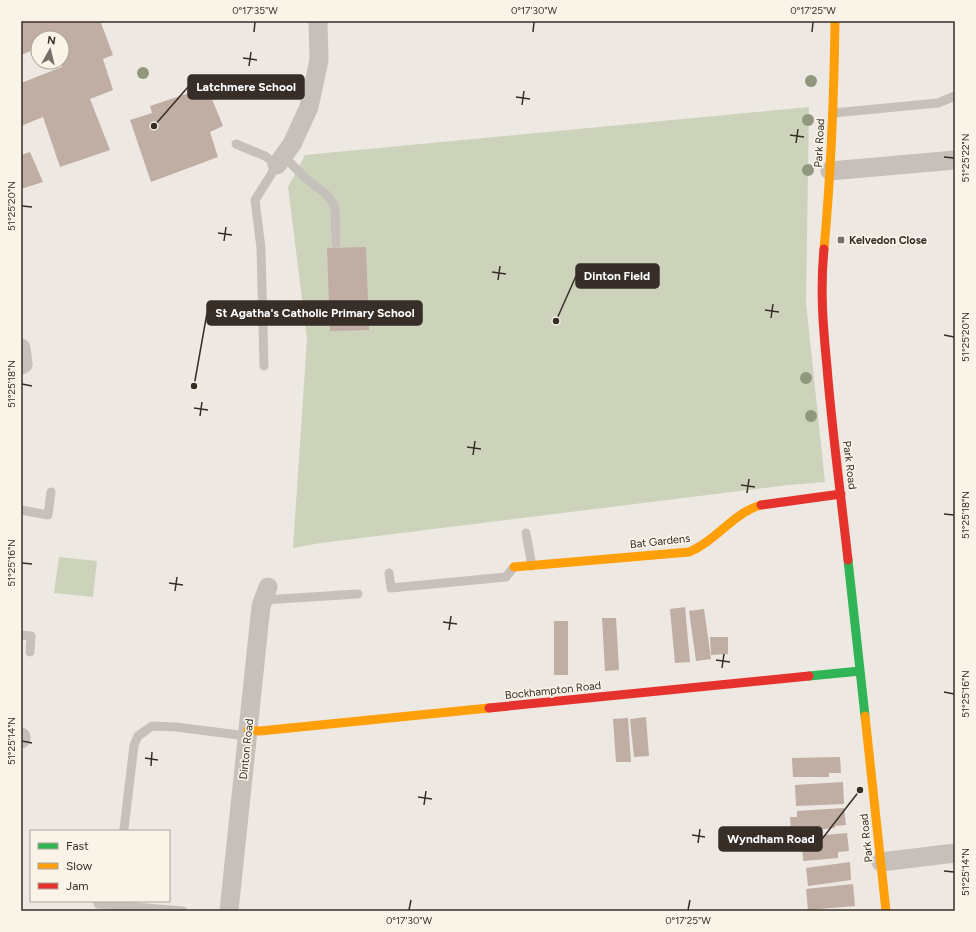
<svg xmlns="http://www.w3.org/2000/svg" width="976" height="932" font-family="Figtree,sans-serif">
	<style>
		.green { fill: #cdd3bb }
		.building { fill: #c0ada3 }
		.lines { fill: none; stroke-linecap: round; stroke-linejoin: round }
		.lane { stroke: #c6c0ba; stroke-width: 9 }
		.street { stroke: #c6c0ba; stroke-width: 19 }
		.fast { stroke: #30b455; stroke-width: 9 }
		.slow { stroke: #ff9f0a; stroke-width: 9 }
		.jam { stroke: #e5322d; stroke-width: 9 }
		.tree { fill: #90977d }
		.ticks { fill: none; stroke: #372e28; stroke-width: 1.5 }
		.poi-dot { fill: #776f69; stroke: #f9f3e8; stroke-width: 1.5 }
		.labels { text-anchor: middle; stroke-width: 3.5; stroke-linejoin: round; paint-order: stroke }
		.street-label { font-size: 11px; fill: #372e28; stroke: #f9f3e8 }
		.poi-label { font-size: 11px; font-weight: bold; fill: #372e28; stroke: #f9f3e8; text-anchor: start }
		.leader { fill: none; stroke: #372e28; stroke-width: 1.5 }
		.callout-dot { fill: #372e28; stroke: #f9f3e8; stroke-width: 1.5 }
		.callout { fill: #372e28; stroke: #372e28; stroke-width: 1.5 }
		.callout-label { font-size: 12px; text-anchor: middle; font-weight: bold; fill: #fff }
		.neatline { fill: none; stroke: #372e28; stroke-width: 1.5 }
		.ticks-label { font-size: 10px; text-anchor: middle; fill: #372e28 }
	</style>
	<rect width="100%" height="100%" fill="#ede8e1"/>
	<!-- green -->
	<path class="green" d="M809 107 806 303 825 482 788 485 321 543 293 548 307 339 288 187 305 155Z
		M59 557 97 561 93 597 54 593Z"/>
	<!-- building -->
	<path class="building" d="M21 21H107L101 23 113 55 103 59 113 90 90 99 110 150 60 167 43 117 21 126V83L62 67 61 62H62V38H38V48L21 55Z
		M207 87 223 126 210 132 218 157 151 182 130 120 152 113 150 106Z
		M30 152 43 182 21 189V155Z
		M366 247 369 330 330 331 327 248Z
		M685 607 690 662 675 663 670 609Z
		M704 609 711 659 696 661 689 611Z
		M602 618H616L619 670 605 671Z
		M554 621H568V675H554Z
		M710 637H728V654L711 655Z
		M646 717 649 756 634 757 630 719Z
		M628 718 631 762H616L613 719Z
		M840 757 841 773H829V777H793L792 758Z
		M843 782 844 804 796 806 795 785Z
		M844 808 846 825 835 826V828L791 832 790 817H797V811Z
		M847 833 849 851 838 852V858L803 861 802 837Z
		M850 862 851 880 808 886 806 868Z
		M853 884 855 906 808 910 806 889Z"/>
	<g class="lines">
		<!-- lane -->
		<path class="lane" d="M833 113 938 103 955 96
			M236 144 265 156 277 165 255 200 261 248 264 366
			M284 156C292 165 300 173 309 181 319 189 331 195 335 208L336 244
			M21 510 48 515 51 492
			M526 533 532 566
			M389 573 391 588 506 577 514 567
			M263 600 358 594
			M21 635 31 636 30 652
			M124 829 134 745 138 736 152 726 176 727 247 736
			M98 904 183 911"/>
		<!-- street -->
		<path class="street" d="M277 165 292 144 309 107 319 60 318 21
			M830 171 955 160
			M21 348 23 364 21 365
			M21 739V737
			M881 862 955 853
			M229 911 261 606 268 587"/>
		<!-- fast -->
		<path class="fast" d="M848 560 865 716
			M809 676 860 671"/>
		<!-- slow -->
		<path class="slow" d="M824 249C831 173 834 97 835 21
			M514 567 689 552C716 541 733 513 761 505
			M865 716 886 911
			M248 730 260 731 489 708"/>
		<!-- jam -->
		<path class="jam" d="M824 249C820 290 823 326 827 367 832 431 841 496 848 560
			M761 505 841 494
			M489 708 809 676"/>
	</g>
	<!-- trees -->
	<g class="tree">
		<circle cx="143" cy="73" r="6"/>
		<circle cx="811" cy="81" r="6"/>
		<circle cx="808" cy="120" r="6"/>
		<circle cx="808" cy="170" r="6"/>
		<circle cx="806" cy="378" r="6"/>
		<circle cx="811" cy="416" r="6"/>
	</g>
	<!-- ticks -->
	<path class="ticks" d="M254 32 255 22M533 32 534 22M812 32 813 22M243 58 257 60M249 66 251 52M516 97 530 99M522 105 524 91M790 135 804 137M796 143 798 129M944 157 954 158M22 206 32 207M218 233 232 235M224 241 226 227M492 272 506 274M498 280 500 266M765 310 779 312M771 318 773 304M944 335 954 337M22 384 32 386M194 408 208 410M200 416 202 402M467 447 481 449M473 455 475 441M741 485 755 487M747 493 749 479M944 514 954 515M22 563 32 564M169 583 183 585M175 591 177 577M443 622 457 624M449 630 451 616M716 660 730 662M722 668 724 654M944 692 954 694M22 741 32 743M145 758 158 760M151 766 152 752M418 797 432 799M424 805 426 791M692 835 705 837M698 843 700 829M944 871 954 872M409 910 411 900M688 910 690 900"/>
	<!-- markers -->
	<rect class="poi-dot" x="837" y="236" width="8" height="8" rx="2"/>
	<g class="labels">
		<!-- street labels -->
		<g class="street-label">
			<text transform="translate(819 143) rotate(-87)" y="4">Park Road</text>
			<text transform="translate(850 465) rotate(83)" y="4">Park Road</text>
			<text transform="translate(660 541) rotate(-6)" y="4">Bat Gardens</text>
			<text transform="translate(553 690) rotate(-6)" y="4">Bockhampton Road</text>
			<text transform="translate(246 749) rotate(-84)" y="4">Dinton Road</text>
			<text transform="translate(866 838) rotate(-96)" y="4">Park Road</text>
		</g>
		<!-- poi labels -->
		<g class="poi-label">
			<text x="849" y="244">Kelvedon Close</text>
		</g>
	</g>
	<!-- callouts -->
	<path class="leader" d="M154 126L188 87M556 321L576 276M194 386L207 313M860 790L822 839"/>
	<g class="callout-dot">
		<circle cx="154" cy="126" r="4"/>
		<circle cx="556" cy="321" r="4"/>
		<circle cx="194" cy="386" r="4"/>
		<circle cx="860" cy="790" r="4"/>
	</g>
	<g class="callout">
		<rect x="188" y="75" width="116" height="24" rx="4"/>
		<rect x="576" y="264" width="83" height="24" rx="4"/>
		<rect x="207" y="301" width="215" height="24" rx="4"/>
		<rect x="719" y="827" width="103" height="24" rx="4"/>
	</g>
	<g class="callout-label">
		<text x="246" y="91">Latchmere School</text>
		<text x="617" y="280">Dinton Field</text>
		<text x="315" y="317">St Agatha's Catholic Primary School</text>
		<text x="771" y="843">Wyndham Road</text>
	</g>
	<!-- border -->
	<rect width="976" height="932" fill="none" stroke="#f9f3e8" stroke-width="44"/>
	<!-- legend -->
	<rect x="30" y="830" width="140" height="72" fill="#f9f3e8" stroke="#aba49b"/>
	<rect x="38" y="843" width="20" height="6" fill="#30b455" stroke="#aba49b"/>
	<text x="66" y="850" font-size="12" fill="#372e28">Fast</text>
	<rect x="38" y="863" width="20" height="6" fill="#ff9f0a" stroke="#aba49b"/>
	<text x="66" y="870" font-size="12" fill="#372e28">Slow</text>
	<rect x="38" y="883" width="20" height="6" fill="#e5322d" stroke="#aba49b"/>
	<text x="66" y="890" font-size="12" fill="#372e28">Jam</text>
	<!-- north arrow -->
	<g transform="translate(50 50) rotate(8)"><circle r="19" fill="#f9f3e8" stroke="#aba49b"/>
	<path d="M0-3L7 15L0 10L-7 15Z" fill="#776f69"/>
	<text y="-6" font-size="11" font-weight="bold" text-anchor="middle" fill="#372e28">N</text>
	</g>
	<rect x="22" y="22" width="932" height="888" class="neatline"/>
	<g class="ticks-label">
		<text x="255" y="14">0°17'35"W</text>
		<text x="534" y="14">0°17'30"W</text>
		<text x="813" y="14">0°17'25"W</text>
		<text transform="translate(965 158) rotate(-90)" y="4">51°25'22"N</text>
		<text transform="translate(11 206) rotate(-90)" y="4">51°25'20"N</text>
		<text transform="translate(965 337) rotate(-90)" y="4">51°25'20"N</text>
		<text transform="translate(11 384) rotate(-90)" y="4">51°25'18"N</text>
		<text transform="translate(965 515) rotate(-90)" y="4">51°25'18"N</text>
		<text transform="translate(11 563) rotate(-90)" y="4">51°25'16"N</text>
		<text transform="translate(965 694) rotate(-90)" y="4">51°25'16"N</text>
		<text transform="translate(11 741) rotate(-90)" y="4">51°25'14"N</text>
		<text transform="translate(965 872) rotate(-90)" y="4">51°25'14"N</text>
		<text x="409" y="924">0°17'30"W</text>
		<text x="688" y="924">0°17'25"W</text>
	</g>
</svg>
